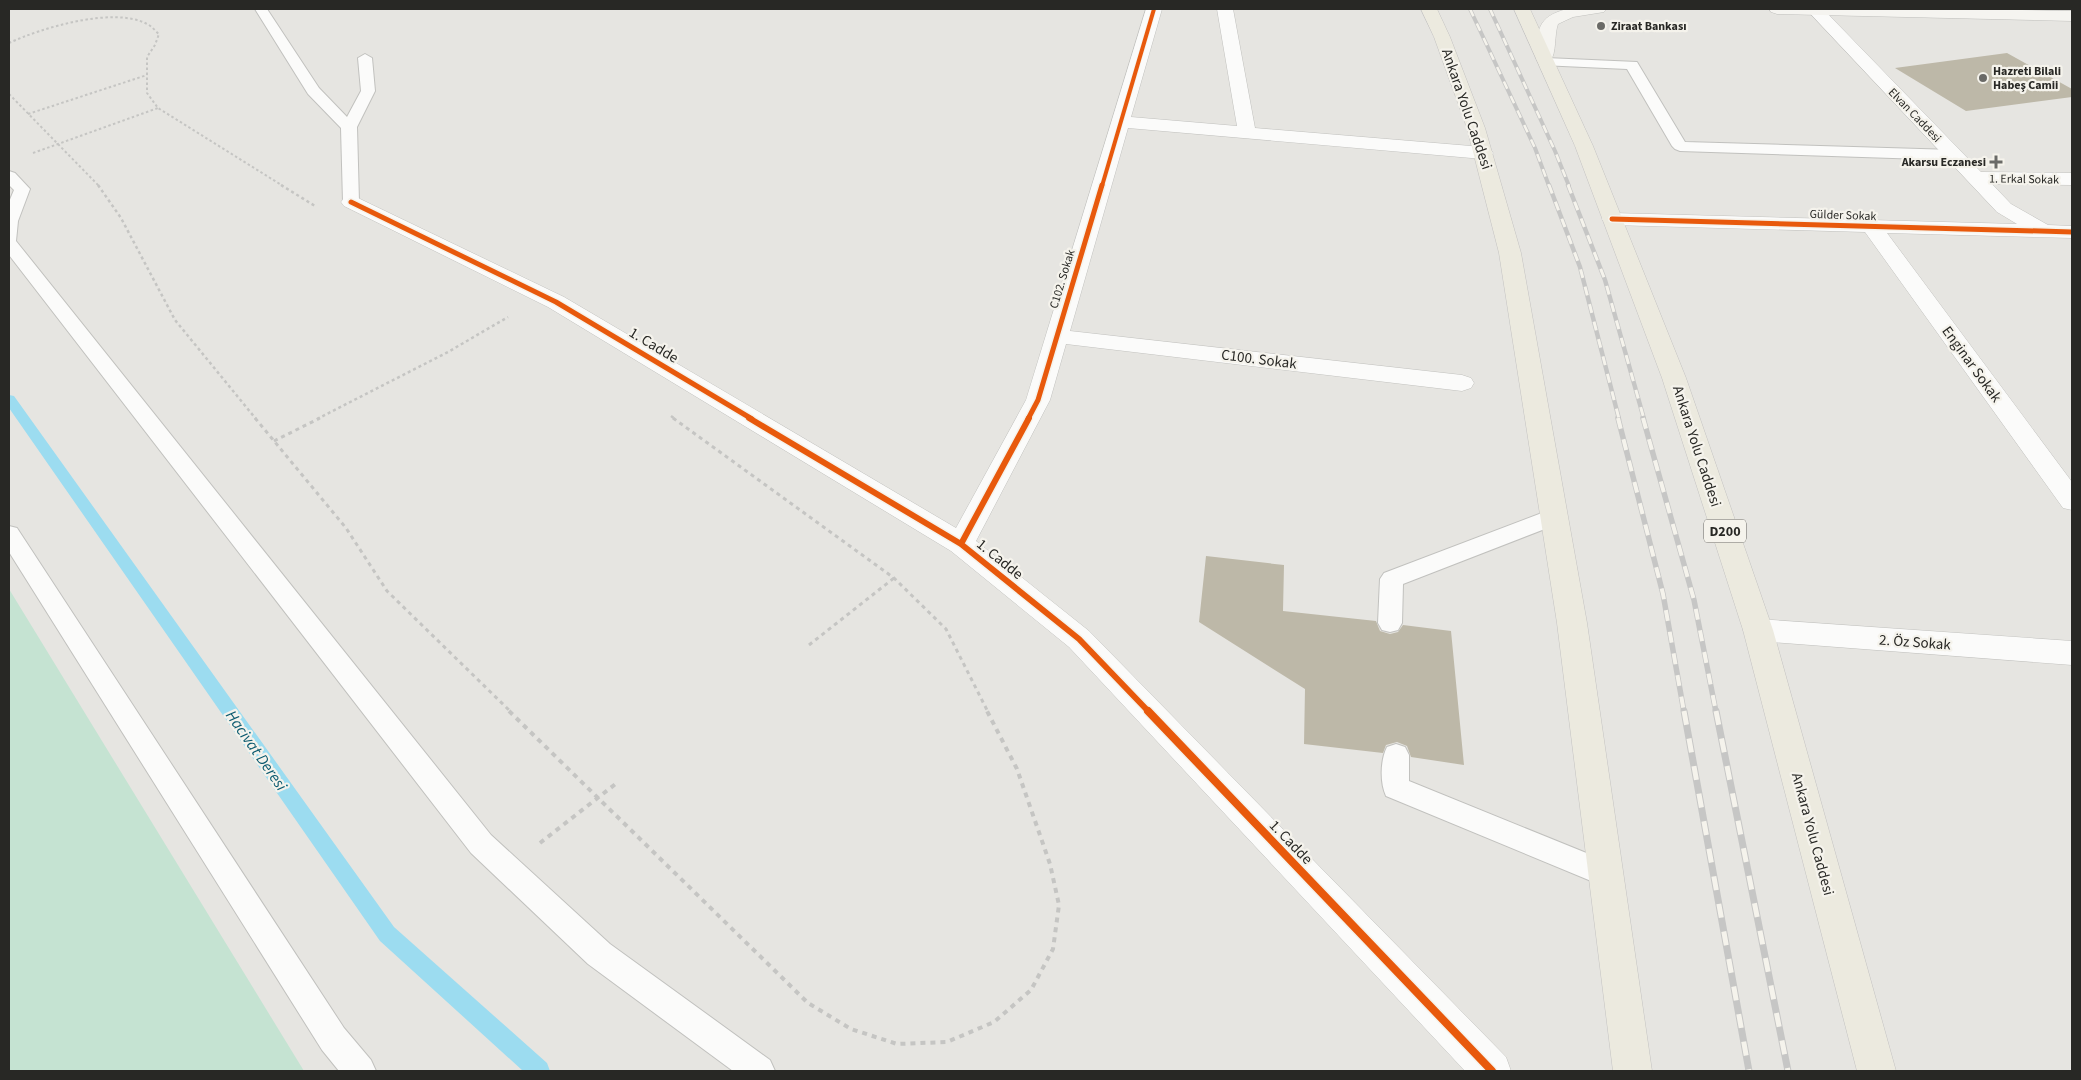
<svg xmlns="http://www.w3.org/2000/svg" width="2081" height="1080" font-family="'Source Sans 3',sans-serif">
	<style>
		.green { fill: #c5e3d2 }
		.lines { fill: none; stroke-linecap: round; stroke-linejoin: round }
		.stream { fill: #9cdcf0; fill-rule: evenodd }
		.building { fill: #bdb8a8 }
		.service-casing { stroke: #c1c1be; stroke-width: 2 }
		.minor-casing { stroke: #c1c1be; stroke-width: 1 }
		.secondary-casing { stroke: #c1c1be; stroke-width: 1 }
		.trunk-casing { stroke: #c3c2c1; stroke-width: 1 }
		.path-far3 { stroke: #c5c5c3; stroke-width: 2; stroke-dasharray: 2.5 2.5; stroke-linecap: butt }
		.path-far2 { stroke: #c5c5c3; stroke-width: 2.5; stroke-dasharray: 3 3; stroke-linecap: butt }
		.path-far1 { stroke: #c5c5c3; stroke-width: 3; stroke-dasharray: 4 4; stroke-linecap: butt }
		.path { stroke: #c5c5c3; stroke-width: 4; stroke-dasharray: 5 5; stroke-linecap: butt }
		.service { fill: #fbfbfa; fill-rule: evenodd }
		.minor { fill: #fbfbfa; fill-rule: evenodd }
		.secondary { fill: #f5f4f0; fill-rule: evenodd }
		.trunk { fill: #eceadf; fill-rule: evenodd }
		.rail-far3-casing { stroke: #c6c6c5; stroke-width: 4 }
		.rail-far2-casing { stroke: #c6c6c5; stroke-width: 4.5 }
		.rail-far1-casing { stroke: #c6c6c5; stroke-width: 5.5 }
		.rail-casing { stroke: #c6c6c5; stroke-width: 7 }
		.rail-far3 { stroke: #f5f3ec; stroke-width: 2.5; stroke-dasharray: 8; stroke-linecap: butt }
		.rail-far2 { stroke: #f5f3ec; stroke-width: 3; stroke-dasharray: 9; stroke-linecap: butt }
		.rail-far1 { stroke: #f5f3ec; stroke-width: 4; stroke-dasharray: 11; stroke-linecap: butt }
		.rail { stroke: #f5f3ec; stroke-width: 5; stroke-dasharray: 14; stroke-linecap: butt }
		.cycleway-far3-casing { stroke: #f5f3ec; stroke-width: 5.5 }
		.cycleway-far2-casing { stroke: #f5f3ec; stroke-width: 8 }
		.cycleway-far1-casing { stroke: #f5f3ec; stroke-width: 9 }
		.cycleway-casing { stroke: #f5f3ec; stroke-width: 11 }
		.cycleway-far3 { stroke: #e8590c; stroke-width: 4 }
		.cycleway-far2 { stroke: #e8590c; stroke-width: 5 }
		.cycleway-far1 { stroke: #e8590c; stroke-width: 6 }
		.cycleway { stroke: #e8590c; stroke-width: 8 }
		.poi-dot { fill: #6a6a67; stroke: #f5f3ec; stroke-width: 2 }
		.labels { text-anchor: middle; stroke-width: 4.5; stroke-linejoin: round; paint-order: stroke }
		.far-poi-label { font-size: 12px; font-weight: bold; fill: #282825; stroke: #f5f3ec; text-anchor: start }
		.far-street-label { font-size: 12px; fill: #282825; stroke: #f5f3ec }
		.shield { fill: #f5f3ec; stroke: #666561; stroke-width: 1 }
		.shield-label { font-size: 14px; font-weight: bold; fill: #282825 }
		.street-label { font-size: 15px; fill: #282825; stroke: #f5f3ec }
		.water-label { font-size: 16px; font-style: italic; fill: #0a5a6f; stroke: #f5f3ec }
	</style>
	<rect width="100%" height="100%" fill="#e6e5e1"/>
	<!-- green -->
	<path class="green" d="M9 589 304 1071H9Z"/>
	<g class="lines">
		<!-- stream -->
		<path class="stream" d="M9 395 14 396 394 927 547 1063 550 1071H523L380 941 9 408Z"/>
	</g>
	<!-- building -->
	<path class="building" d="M2007 53 2072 89V97L1966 111 1895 68Z
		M1206 556 1284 565 1283 611 1376 621 1380 631 1390 634 1398 632 1403 625 1451 631 1464 765 1411 757 1407 746 1397 742 1386 745 1383 753 1304 744 1305 689 1199 622Z"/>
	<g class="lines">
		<defs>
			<path id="service" d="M255 9H267L319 88 347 117 361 91 358 58 365 54 372 58 375 91 357 127 359 202 357 205H345L343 202 341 128 308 94Z
				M1546 58 1637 62 1685 142 1954 150 1960 152 1962 155 1960 158 1954 160 1680 151 1675 149 1672 146 1627 69 1541 65 1539 62 1541 59Z
				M9 171 15 173 30 189 18 221 16 241 491 835 610 944 770 1060 775 1071H733L588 964 471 853 9 255V202L14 190 9 185Z
				M1555 508 1563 510 1566 516 1563 522 1403 584 1402 623 1398 630 1390 632 1382 630 1378 623 1380 579 1384 573Z
				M9 526 17 528 344 1028 371 1060 376 1071H339L322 1050 9 552Z
				M1396 744 1405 747 1409 755V781L1616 865 1620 874 1616 883 1606 887 1596 883 1386 796C1380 783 1380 761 1387 747Z"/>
			<path id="minor" d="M1146 9H1162L1131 117 1237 126 1217 9H1233L1255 128 1483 147 1490 149 1493 153 1490 157 1483 159 1128 128 1070 331 1462 375 1471 378 1474 383 1471 388 1462 391 1066 344 1050 400 976 541 1089 631 1506 1057 1511 1071H1465L1069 647 951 551 548 307 344 206 341 202 344 198 351 196 358 198 564 297 956 528 1026 400Z
				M1806 9H1823L1981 172 2072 173V185L1992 184 2011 204 2048 225 2072 226V238L1887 233 2072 482V510L2063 508 1865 232 1612 225 1605 223 1602 219 1605 215 1612 213 2017 224 1997 212Z
				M1758 619 2072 641V665L1758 641 1748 638 1743 630 1748 622Z"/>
			<path id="secondary" d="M1567 9H1606L1604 12 1573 17 1558 24C1554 35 1557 52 1550 62H1538L1536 58C1538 30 1536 17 1567 9Z
				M1769 9H1969L2072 11V21L1777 14 1771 12Z"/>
			<path id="trunk" d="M1421 9H1437L1450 37 1485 128 1521 253 1587 623 1652 1071H1613L1557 623 1499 253 1467 128 1434 37Z
				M1514 9H1530L1593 146 1686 378 1773 630 1896 1071H1857L1743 630 1662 378 1575 146Z"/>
		</defs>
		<!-- service casing -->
		<use href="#service" class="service-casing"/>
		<!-- minor casing -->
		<use href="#minor" class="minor-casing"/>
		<!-- secondary casing -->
		<use href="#secondary" class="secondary-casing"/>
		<!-- trunk casing -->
		<use href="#trunk" class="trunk-casing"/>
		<!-- path-far3 -->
		<path class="path-far3" d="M9 43C41 28 114 6 147 24 152 26 155 31 159 34L155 45 147 57V93L158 108 283 186
			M9 94 99 186
			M28 114 147 75
			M33 153 158 108"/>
		<!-- path-far2 -->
		<path class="path-far2" d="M98 185 121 218 175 320 256 419
			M281 185 315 206
			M671 416 675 419
			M317 419 448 352 508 317"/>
		<!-- path-far1 -->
		<path class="path-far1" d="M255 418 346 528 387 591 511 712
			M673 418 894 578 946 629 988 712
			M274 441 320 418
			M809 645 894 578"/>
		<!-- path -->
		<path class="path" d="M509 711 808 1003 851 1029 897 1044 947 1042 994 1022 1031 990 1053 949 1059 905 1050 864 1017 769 987 711
			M540 843 618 782"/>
		<!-- service -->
		<use href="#service" class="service"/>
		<!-- minor -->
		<use href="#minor" class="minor"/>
		<!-- secondary -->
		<use href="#secondary" class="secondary"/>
		<!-- trunk -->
		<use href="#trunk" class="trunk"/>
		<defs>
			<path id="rail-far3" d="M1470 9 1535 148 1549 186
				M1490 9 1555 151 1569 186"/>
			<path id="rail-far2" d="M1549 185 1580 267 1619 419
				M1568 185 1605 280 1644 419"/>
			<path id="rail-far1" d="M1618 418 1663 594 1684 712
				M1643 418 1694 600 1716 712"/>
			<path id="rail" d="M1684 711 1749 1071
				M1716 711 1788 1071"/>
		</defs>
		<!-- rail-far3 casing -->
		<use href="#rail-far3" class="rail-far3-casing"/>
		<!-- rail-far2 casing -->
		<use href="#rail-far2" class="rail-far2-casing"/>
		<!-- rail-far1 casing -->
		<use href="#rail-far1" class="rail-far1-casing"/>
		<!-- rail casing -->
		<use href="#rail" class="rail-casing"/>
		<!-- rail-far3 -->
		<use href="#rail-far3" class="rail-far3"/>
		<!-- rail-far2 -->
		<use href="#rail-far2" class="rail-far2"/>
		<!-- rail-far1 -->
		<use href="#rail-far1" class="rail-far1"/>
		<!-- rail -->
		<use href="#rail" class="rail"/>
		<defs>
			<path id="cycleway-far3" d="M1102 186 1154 9"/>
			<path id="cycleway-far2" d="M351 202 556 302 752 419
				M1612 219 2072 232
				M1028 419 1038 400 1102 185"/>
			<path id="cycleway-far1" d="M749 418 961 544 1079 639 1149 712
				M961 544 1029 418"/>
			<path id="cycleway" d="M1148 711 1492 1071"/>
		</defs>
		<!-- cycleway-far3 casing -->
		<use href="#cycleway-far3" class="cycleway-far3-casing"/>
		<!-- cycleway-far2 casing -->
		<use href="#cycleway-far2" class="cycleway-far2-casing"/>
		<!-- cycleway-far1 casing -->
		<use href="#cycleway-far1" class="cycleway-far1-casing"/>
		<!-- cycleway casing -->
		<use href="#cycleway" class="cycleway-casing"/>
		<!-- cycleway-far3 -->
		<use href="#cycleway-far3" class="cycleway-far3"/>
		<!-- cycleway-far2 -->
		<use href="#cycleway-far2" class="cycleway-far2"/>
		<!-- cycleway-far1 -->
		<use href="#cycleway-far1" class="cycleway-far1"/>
		<!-- cycleway -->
		<use href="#cycleway" class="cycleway"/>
	</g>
	<!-- markers -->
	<g class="poi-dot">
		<circle cx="1601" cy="26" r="5"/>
		<circle cx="1983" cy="78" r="5"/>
		<path d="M1993.5 154.5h5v5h5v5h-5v5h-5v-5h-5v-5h5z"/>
	</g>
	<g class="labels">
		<!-- far-poi labels -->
		<g class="far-poi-label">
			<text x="1611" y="30">Ziraat Bankası</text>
			<text x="1993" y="75">Hazreti Bilali<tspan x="1993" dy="14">Habeş Camii</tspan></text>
			<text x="1986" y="166" text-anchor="end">Akarsu Eczanesi</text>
		</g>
		<!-- far-street labels -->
		<g class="far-street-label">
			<text transform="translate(1915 115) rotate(46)" y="4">Elvan Caddesi</text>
			<text transform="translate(2024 179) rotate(1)" y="4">1. Erkal Sokak</text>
			<text transform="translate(1843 215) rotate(2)" y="4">Gülder Sokak</text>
			<text transform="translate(1062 279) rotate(-73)" y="4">C102. Sokak</text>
		</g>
		<!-- shield labels -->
		<rect class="shield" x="1704" y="519.5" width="42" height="23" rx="4"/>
		<g class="shield-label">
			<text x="1725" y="536">D200</text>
		</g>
		<!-- street labels -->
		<g class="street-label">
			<text transform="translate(1467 109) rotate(71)" y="5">Ankara Yolu Caddesi</text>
			<text transform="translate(654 345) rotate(31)" y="5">1. Cadde</text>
			<text transform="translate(1259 359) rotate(7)" y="5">C100. Sokak</text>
			<text transform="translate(1972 364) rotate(54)" y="5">Enginar Sokak</text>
			<text transform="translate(1697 446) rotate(72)" y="5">Ankara Yolu Caddesi</text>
			<text transform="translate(1000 559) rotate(39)" y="5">1. Cadde</text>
			<text transform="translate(1915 642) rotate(4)" y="5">2. Öz Sokak</text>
			<text transform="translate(1813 834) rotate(75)" y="5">Ankara Yolu Caddesi</text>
			<text transform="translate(1291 842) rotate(46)" y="5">1. Cadde</text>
		</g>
		<!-- water labels -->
		<g class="water-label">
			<text transform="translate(257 750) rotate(55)" y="6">Hacivat Deresi</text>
		</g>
	</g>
	<!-- border -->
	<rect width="2081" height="1080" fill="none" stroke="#282825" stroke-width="20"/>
</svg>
